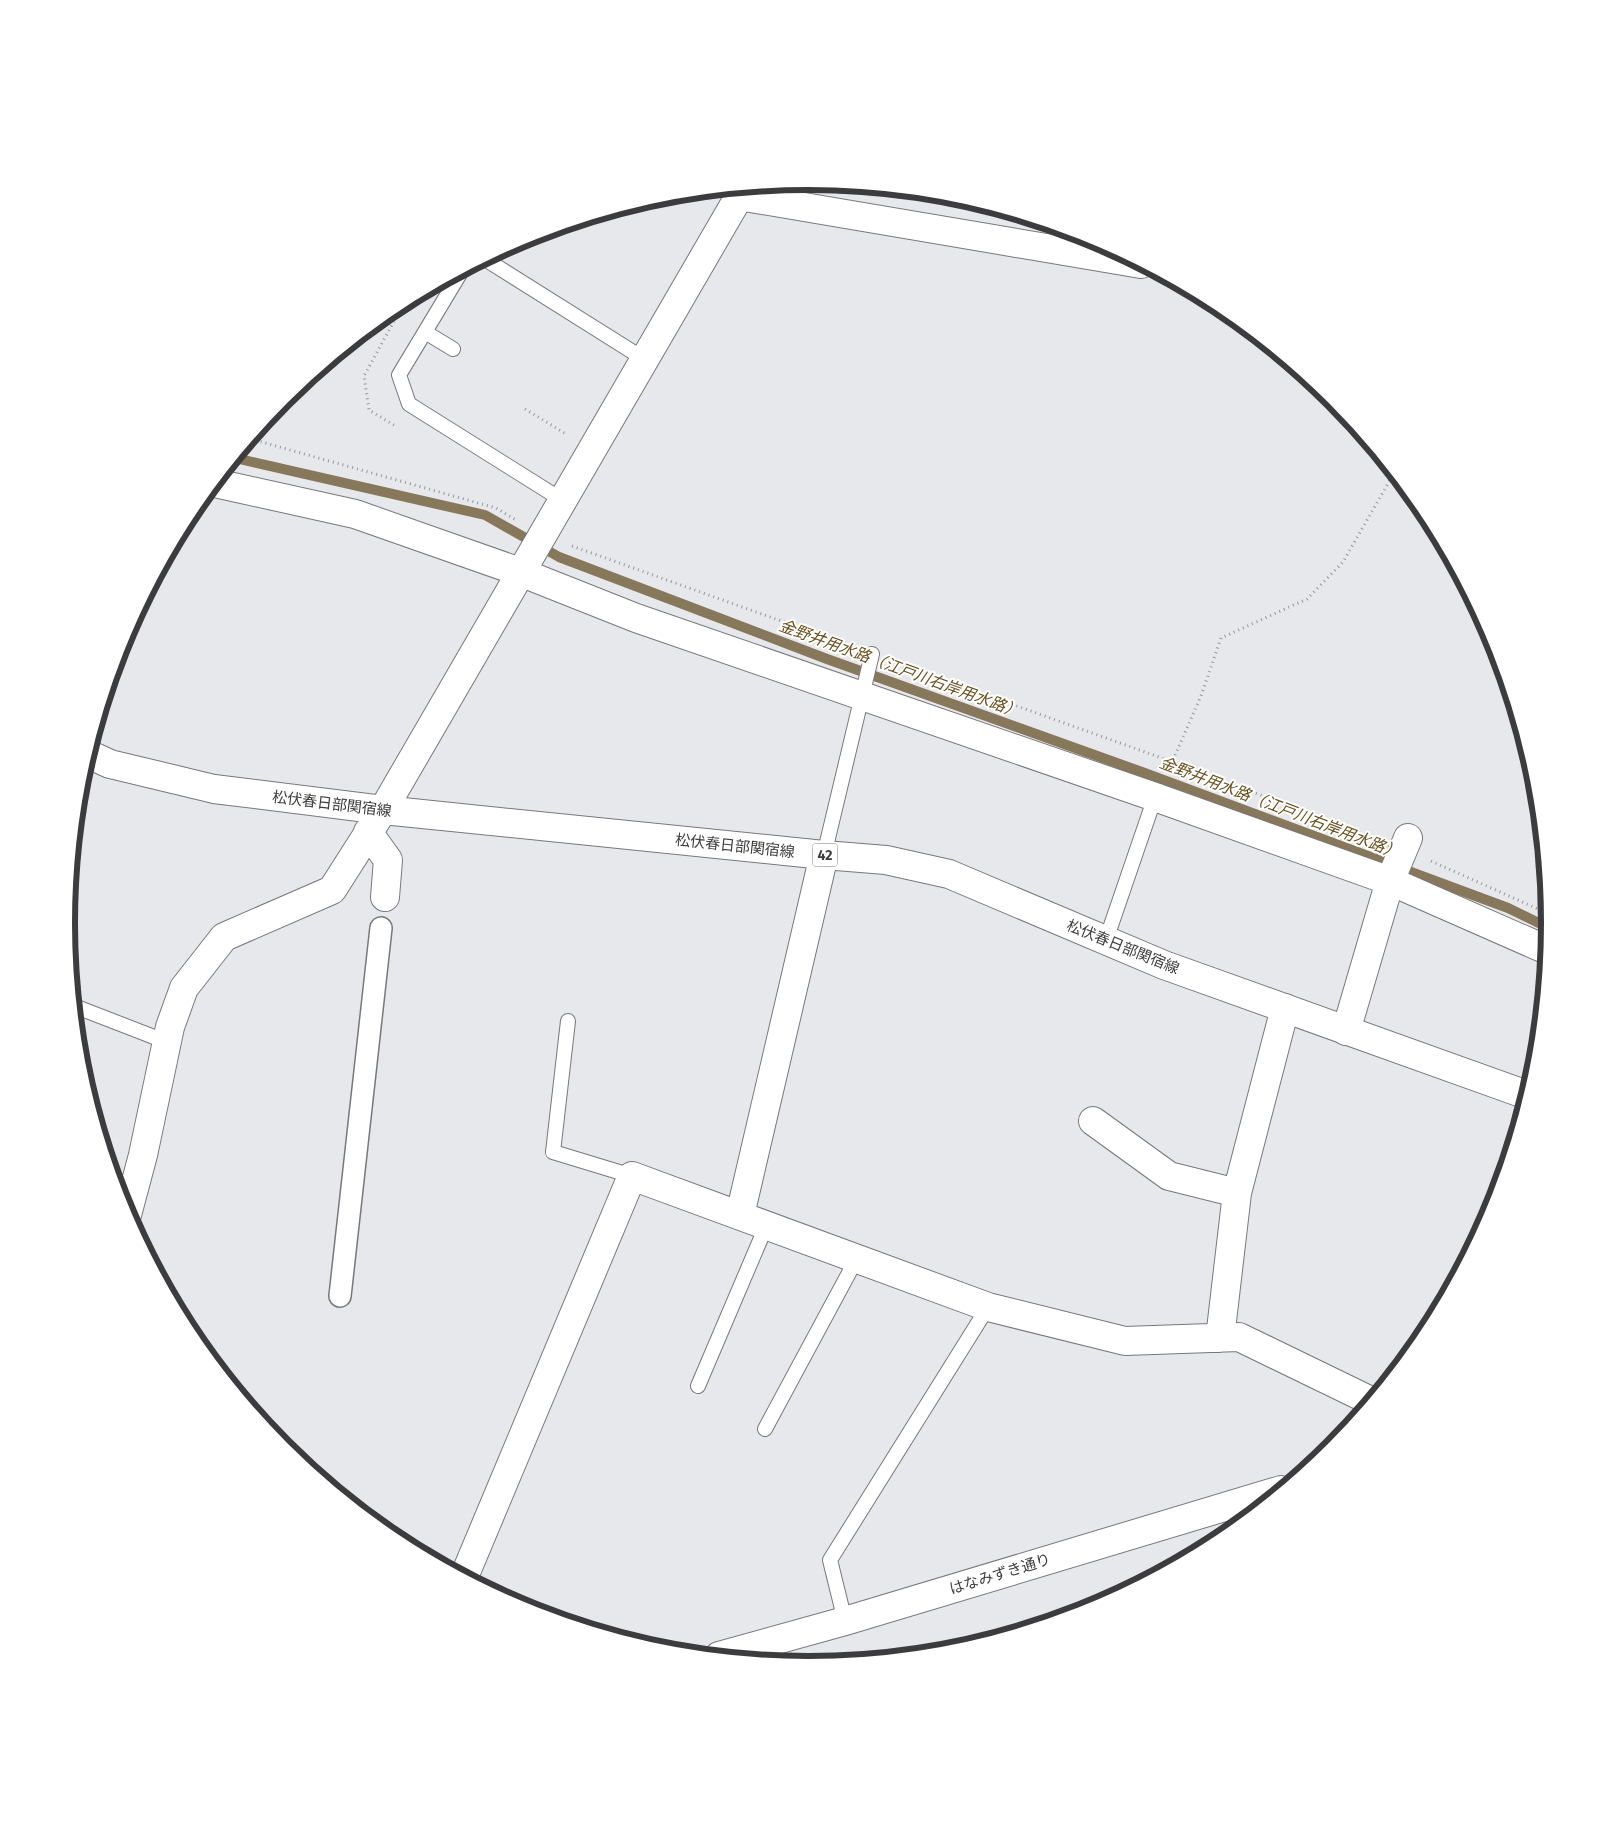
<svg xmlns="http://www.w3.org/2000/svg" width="1616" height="1847" font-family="'Fira Sans','Noto Sans JP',sans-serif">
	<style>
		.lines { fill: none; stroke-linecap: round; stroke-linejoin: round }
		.stream { stroke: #88785b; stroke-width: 10 }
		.service-casing { stroke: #77787c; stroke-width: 16 }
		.pedestrian-casing { stroke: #77787c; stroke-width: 24 }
		.minor-casing { stroke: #77787c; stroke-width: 30 }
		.tertiary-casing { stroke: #77787c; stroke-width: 30 }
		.primary-casing { stroke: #77787c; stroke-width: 30 }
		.path { stroke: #969799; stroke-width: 3; stroke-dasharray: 1 4; stroke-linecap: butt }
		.service { stroke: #fff; stroke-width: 14 }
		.pedestrian { stroke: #fff; stroke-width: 21 }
		.minor { stroke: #fff; stroke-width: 28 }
		.tertiary { stroke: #fff; stroke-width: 28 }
		.primary { stroke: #fff; stroke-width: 28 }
		.labels { text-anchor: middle; stroke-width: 4; stroke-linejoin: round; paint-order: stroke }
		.shield { fill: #fff; stroke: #767678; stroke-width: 1 }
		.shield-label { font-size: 14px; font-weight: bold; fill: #3c3c3e }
		.street-label { font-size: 15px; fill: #3c3c3e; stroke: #fff }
		.water-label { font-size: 16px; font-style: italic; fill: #69501c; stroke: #fff }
		.rim { fill: none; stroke: #3c3c3e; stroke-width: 6 }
	</style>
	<rect width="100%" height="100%" fill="#e7e8eb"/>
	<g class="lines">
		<!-- stream -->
		<path class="stream" d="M235 458 485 515 559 557 827 659 1142 772 1508 908 1549 928"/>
		<defs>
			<path id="service" d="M485 259 644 359
				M461 272 399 375 409 404 562 500
				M425 332 453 349
				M824 855 872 654
				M1106 940 1155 797
				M74 1006 167 1042
				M568 1021 553 1152 632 1176
				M698 1386 767 1224
				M765 1429 857 1258
				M845 1621 830 1560 988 1307"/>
			<path id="pedestrian" d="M340 1296 381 928"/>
			<path id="minor" d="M739 196 1141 264
				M215 483 355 514 520 572 636 618 1155 797 1390 881 1547 950
				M368 832 388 860 385 897
				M1346 1031 1390 881 1408 838
				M1093 1121 1169 1176 1237 1193
				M127 1215 143 1155 170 1027 184 988 224 937 332 890 383 810
				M740 1215 824 855
				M1220 1338 1237 1193 1285 1008
				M464 1577 632 1176 988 1307 1125 1341 1239 1337 1371 1401"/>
			<path id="tertiary" d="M383 810 744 188
				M719 1656 845 1621 1281 1490"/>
			<path id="primary" d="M88 754 110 764 214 789 383 810 824 855 886 860 949 874 1164 965 1527 1095"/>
		</defs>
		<!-- service casing -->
		<use href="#service" class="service-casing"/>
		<!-- pedestrian casing -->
		<use href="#pedestrian" class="pedestrian-casing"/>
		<!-- minor casing -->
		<use href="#minor" class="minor-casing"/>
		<!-- tertiary casing -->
		<use href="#tertiary" class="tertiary-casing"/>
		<!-- primary casing -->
		<use href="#primary" class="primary-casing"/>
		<!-- path -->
		<path class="path" d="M525 409 566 434
			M394 425 369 410 364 376 399 312
			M251 439 496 508 516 520
			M572 546 851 646
			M894 662 1173 762 1374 838
			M1169 769 1201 696 1221 638 1307 599 1343 562 1394 473
			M1431 861 1549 914"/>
		<!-- service -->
		<use href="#service" class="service"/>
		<!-- pedestrian -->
		<use href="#pedestrian" class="pedestrian"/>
		<!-- minor -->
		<use href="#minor" class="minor"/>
		<!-- tertiary -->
		<use href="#tertiary" class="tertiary"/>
		<!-- primary -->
		<use href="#primary" class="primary"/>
	</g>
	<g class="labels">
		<!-- shield labels -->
		<rect class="shield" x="812.5" y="843.5" width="25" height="23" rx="4"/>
		<g class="shield-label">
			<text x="825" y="860">42</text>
		</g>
		<!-- street labels -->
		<g class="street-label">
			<text transform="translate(332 804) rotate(7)" y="5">松伏春日部関宿線</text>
			<text transform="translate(735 846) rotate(6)" y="5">松伏春日部関宿線</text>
			<text transform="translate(1123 947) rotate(22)" y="5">松伏春日部関宿線</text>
			<text transform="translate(1000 1574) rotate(-17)" y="5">はなみずき通り</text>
		</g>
		<!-- water labels -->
		<g class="water-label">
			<text transform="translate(900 668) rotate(20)" y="6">金野井用水路（江戸川右岸用水路）</text>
			<text transform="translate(1280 807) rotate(21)" y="6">金野井用水路（江戸川右岸用水路）</text>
		</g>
	</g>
	<!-- crop -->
	<path d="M0 0H1616V1847H0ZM75 923a733 733 0 1 1 1466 0a733 733 0 1 1-1466 0Z" fill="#fff" fill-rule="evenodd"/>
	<path class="rim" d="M75 923a733 733 0 1 1 1466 0a733 733 0 1 1-1466 0Z"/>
</svg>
